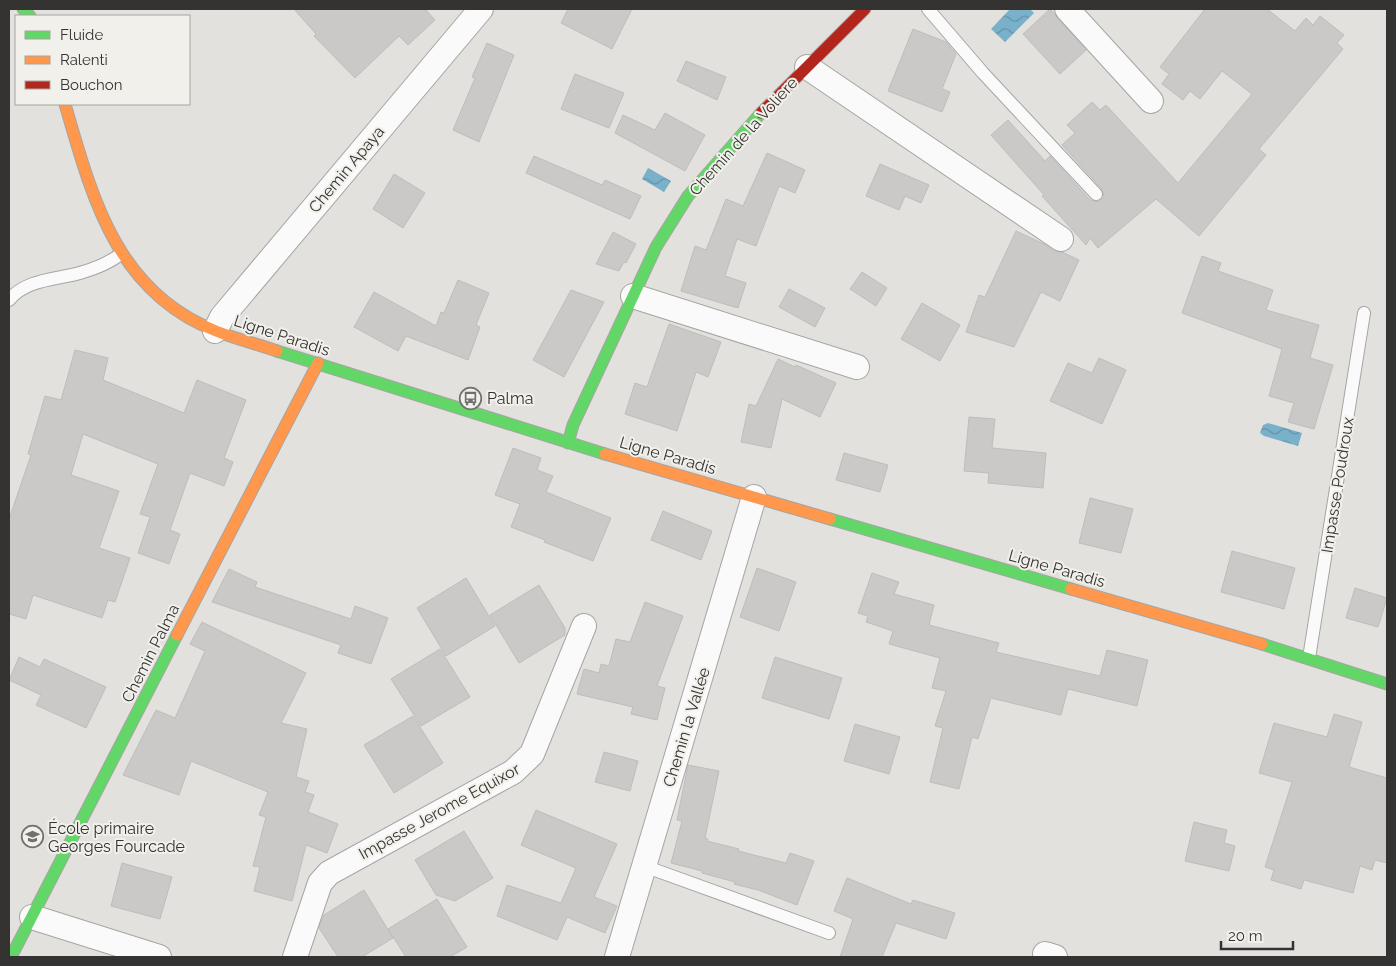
<svg xmlns="http://www.w3.org/2000/svg" width="1396" height="966" font-family="Raleway,sans-serif">
	<style>
		.water { fill: url(#water-waves) }
		.building { fill: #cac9c7; stroke: #bfbdbb }
		.lines { fill: none; stroke-linecap: round; stroke-linejoin: round }
		.lane-casing { stroke: #a6a5a3; stroke-width: 14 }
		.street-casing { stroke: #a6a5a3; stroke-width: 26 }
		.fast-casing { stroke: #a6a5a3; stroke-width: 13 }
		.slow-casing { stroke: #a6a5a3; stroke-width: 13 }
		.jam-casing { stroke: #a6a5a3; stroke-width: 13 }
		.lane { stroke: #fbfafa; stroke-width: 12 }
		.street { stroke: #fbfafa; stroke-width: 24 }
		.fast { stroke: #63d668; stroke-width: 11 }
		.slow { stroke: #ff974d; stroke-width: 11 }
		.jam { stroke: #b3261e; stroke-width: 11 }
		.labels { text-anchor: middle; stroke-width: 4; stroke-linejoin: round; paint-order: stroke }
		.street-label { font-size: 16px; fill: #343332; stroke: #f1f0ea }
		.poi-label { font-size: 16px; fill: #343332; stroke: #f1f0ea; text-anchor: start }
	</style>
	<defs>
		<pattern id="water-waves" width="16" height="10" patternUnits="userSpaceOnUse" patternTransform="scale(1.25)"><rect width="16" height="10" fill="#79b1cb"/><path d="M0 5q4-4 8 0t8 0" fill="none" stroke="#6491a5"/></pattern>
	</defs>
	<rect width="100%" height="100%" fill="#e3e1de"/>
	<!-- water -->
	<path class="water" d="M1010 9H1030L1034 13 1005 42 991 29Z
		M648 168 671 181 664 192 642 179Z
		M1268 423 1302 433 1298 446 1264 436 1260 433 1263 425Z"/>
	<!-- building -->
	<path class="building" d="M294 9H425L435 20 408 45 399 36 355 78 314 36 316 34Z
		M568 9H632L612 49 561 23Z
		M1050 9 1086 50 1060 74 1023 34Z
		M1205 9H1267L1295 31 1306 18 1313 25 1320 16 1344 35 1337 43 1343 49 1259 149 1266 155 1199 236 1156 199 1098 248 1090 238 1086 245 1042 196 1044 195 991 135 1008 120 1045 161 1050 156 1090 200 1098 202 1104 197 1102 189 1062 145 1075 133 1067 125 1092 102 1100 110 1106 105 1178 183 1252 94 1222 71 1200 99 1190 91 1183 100 1162 84 1169 74 1160 67Z
		M913 29 946 42 956 54 942 89 950 92 942 112 888 91Z
		M487 43 514 55 479 142 453 130 475 78 472 77Z
		M686 61 726 77 717 100 677 81Z
		M575 74 624 93 609 128 561 109Z
		M665 113 705 135 685 171 615 133 623 115 655 130Z
		M767 153 805 170 795 193 779 186 756 246 737 239 725 276 746 283 738 308 681 291 695 246 706 250 726 199 743 206Z
		M534 156 602 185 605 180 641 196 630 219 526 173Z
		M880 164 929 185 921 203 905 196 899 210 866 196Z
		M394 174 425 193 403 228 373 209Z
		M1016 231 1044 244 1054 251 1062 252 1079 260 1060 301 1041 292 1014 347 966 332 979 295 985 297Z
		M613 232 636 244 626 263 624 262 619 271 596 264Z
		M1202 256 1221 263 1218 271 1273 290 1266 310 1319 325 1310 358 1333 365 1314 429 1288 422 1294 403 1269 396 1282 349 1182 313Z
		M862 272 887 288 876 306 850 289Z
		M458 280 489 293 476 325 480 327 468 360 406 336 398 351 354 327 374 292 436 326 441 312 444 313Z
		M789 289 825 308 815 327 779 307Z
		M571 290 604 302 564 377 533 360Z
		M922 303 960 325 940 361 901 339Z
		M669 324 721 342 708 377 696 372 677 431 625 414 635 383 647 387Z
		M75 350 108 358 103 380 184 413 197 380 246 400 224 458 233 462 224 486 190 473 170 530 180 534 169 564 138 553 150 517 140 514 158 464 83 434 71 475 119 491 99 548 130 558 115 602 108 600 102 618 33 595 26 619 9 614V519L31 455 28 454 45 396 61 400Z
		M1099 358 1126 370 1102 424 1050 401 1068 363 1092 373Z
		M778 359 795 367 796 365 836 383 820 417 782 399 771 448 741 442 749 404 756 406Z
		M969 417 995 419 992 448 1046 453 1043 488 988 483 989 473 964 471Z
		M513 448 541 458 537 470 553 476 546 492 611 518 593 561 544 542 545 540 511 527 520 504 495 495Z
		M844 453 888 465 880 492 836 480Z
		M1090 498 1133 509 1121 553 1079 543Z
		M663 511 712 531 701 560 651 540Z
		M1232 551 1295 568 1284 609 1221 592Z
		M757 568 796 582 779 631 740 617Z
		M229 569 257 582 255 587 351 619 355 606 388 618 371 664 338 653 341 645 212 602Z
		M872 573 899 582 894 594 934 605 929 625 999 643 996 652 1100 676 1107 650 1148 660 1137 706 1068 689 1061 715 991 698 978 739 972 737 959 789 930 782 943 728 935 726 946 691 932 688 940 658 889 644 893 631 866 622 868 616 858 613Z
		M466 578 495 626 446 656 417 608Z
		M539 585 565 628V635L519 663 490 615Z
		M1355 588 1387 598 1378 627 1346 618Z
		M645 602 683 616 657 686 665 688 657 720 631 714 633 707 577 694 584 669 599 673 601 664 609 666 616 639 630 642Z
		M202 622 306 673 281 723 307 729 296 777 309 781 305 792 314 795 308 812 338 824 327 853 306 845 292 901 254 891 260 867 253 866 266 817 259 815 268 792 191 761 179 795 123 775 156 710 175 718 205 651 190 644Z
		M440 649 470 697 421 726 391 679Z
		M19 657 40 667 44 659 106 687 86 728 36 705 41 695 9 680Z
		M775 657 842 678 829 719 762 698Z
		M1334 714 1362 722 1349 767 1387 778V863L1375 860 1372 870 1360 866 1353 893 1304 880 1301 889 1271 880 1274 870 1265 867 1292 782 1259 773 1274 723 1327 737Z
		M413 716 443 763 394 793 364 745Z
		M855 724 900 737 889 774 844 761Z
		M604 752 638 761 630 791 595 782Z
		M688 765 719 771 705 838 708 839 707 841 739 849 738 851 786 863 790 853 814 861 797 905 758 890 734 884 735 882 702 873V871L671 863 682 821 677 820Z
		M536 810 617 844 594 897 617 906 605 933 567 917 557 940 497 916 507 885 561 903 576 868 521 845Z
		M1194 822 1227 830 1224 843 1235 846 1229 871 1185 861Z
		M464 831 493 878 455 901 436 895 415 860Z
		M122 863 172 877 160 919 111 906Z
		M847 878 911 904 913 900 955 913 946 939 896 923 882 957H840L853 919 834 911Z
		M364 890 393 938 362 957H338L319 928 324 915Z
		M437 899 467 947 450 957H406L388 929Z"/>
	<g class="lines">
		<defs>
			<path id="lane" d="M928 9 983 73 1096 194
				M9 300C27 278 58 280 83 272 97 268 110 262 121 254
				M1309 658 1364 313
				M644 866 829 933"/>
			<path id="street" d="M1067 9 1151 101
				M807 67 1061 239
				M633 296 857 367
				M215 331 222 317 481 9
				M32 917 159 957
				M1045 954 1055 957
				M295 957 320 883 329 873 513 772 532 754 584 626
				M617 957 754 497"/>
			<path id="fast" d="M23 9 30 16
				M277 351 605 454
				M568 443 573 425 656 247 688 196 761 113
				M830 519 1071 589
				M1262 644 1387 684
				M11 957 177 635"/>
			<path id="slow" d="M65 104C92 197 116 292 216 331 236 339 257 344 277 351
				M605 454 830 519
				M1071 589 1262 644
				M177 635 318 363"/>
			<path id="jam" d="M761 113 865 9"/>
		</defs>
		<!-- lane casing -->
		<use href="#lane" class="lane-casing"/>
		<!-- street casing -->
		<use href="#street" class="street-casing"/>
		<!-- fast casing -->
		<use href="#fast" class="fast-casing"/>
		<!-- slow casing -->
		<use href="#slow" class="slow-casing"/>
		<!-- jam casing -->
		<use href="#jam" class="jam-casing"/>
		<!-- lane -->
		<use href="#lane" class="lane"/>
		<!-- street -->
		<use href="#street" class="street"/>
		<!-- fast -->
		<use href="#fast" class="fast"/>
		<!-- slow -->
		<use href="#slow" class="slow"/>
		<!-- jam -->
		<use href="#jam" class="jam"/>
	</g>
	<!-- icons -->
	<defs>
		<symbol id="bus-ring" viewBox="-11 -11 22 22"><circle r="9.5" fill="#f1f0ea" stroke="#71706e" stroke-width="1.5"/><path d="M-5-6H5V4H4V6H2V4H-2V6H-4V4H-5ZM-3.5-4V0h7V-4ZM-3.5 1.2v1.5H-2V1.2ZM2 1.2v1.5H3.5V1.2Z" fill="#71706e"/></symbol>
		<symbol id="school-ring" viewBox="-11 -11 22 22"><circle r="9.5" fill="#f1f0ea" stroke="#71706e" stroke-width="1.5"/><path d="M0-5L7-2L0 1L-7-2ZM-4 1L0 2.5L4 1V4Q0 6-4 4Z" fill="#71706e"/></symbol>
	</defs>
	<g fill-rule="evenodd">
		<use href="#bus-ring" x="458" y="386" width="25" height="25"/>
		<use href="#school-ring" x="20" y="824" width="25" height="25"/>
	</g>
	<g class="labels">
		<!-- street labels -->
		<g class="street-label">
			<text transform="translate(743 136) rotate(-48)" y="6">Chemin de la Voliere</text>
			<text transform="translate(346 169) rotate(-50)" y="6">Chemin Apaya</text>
			<text transform="translate(282 335) rotate(18)" y="6">Ligne Paradis</text>
			<text transform="translate(668 455) rotate(16)" y="6">Ligne Paradis</text>
			<text transform="translate(1337 485) rotate(-81)" y="6">Impasse Poudroux</text>
			<text transform="translate(1057 568) rotate(16)" y="6">Ligne Paradis</text>
			<text transform="translate(150 653) rotate(-63)" y="6">Chemin Palma</text>
			<text transform="translate(686 727) rotate(-73)" y="6">Chemin la Vallée</text>
			<text transform="translate(439 811) rotate(-29)" y="6">Impasse Jerome Equixor</text>
		</g>
		<!-- poi labels -->
		<g class="poi-label">
			<text x="487" y="404">Palma</text>
			<text x="48" y="834">École primaire<tspan x="48" dy="18">Georges Fourcade</tspan></text>
		</g>
	</g>
	<!-- border -->
	<rect width="1396" height="966" fill="none" stroke="#343332" stroke-width="20"/>
	<!-- legend -->
	<rect x="15" y="15" width="175" height="90" fill="#f1f0ea" stroke="#a5a4a0"/>
	<rect x="25" y="31" width="25" height="8" fill="#63d668" stroke="#a5a4a0"/>
	<text x="60" y="40" font-size="15" fill="#343332">Fluide</text>
	<rect x="25" y="56" width="25" height="8" fill="#ff974d" stroke="#a5a4a0"/>
	<text x="60" y="65" font-size="15" fill="#343332">Ralenti</text>
	<rect x="25" y="81" width="25" height="8" fill="#b3261e" stroke="#a5a4a0"/>
	<text x="60" y="90" font-size="15" fill="#343332">Bouchon</text>
	<!-- scale -->
	<path d="M1221 941v8h72v-8" fill="none" stroke="#343332" stroke-width="2.5"/>
	<text x="1228" y="941" font-size="15" fill="#343332" stroke="#f1f0ea" stroke-width="4" paint-order="stroke">20 m</text>
</svg>
